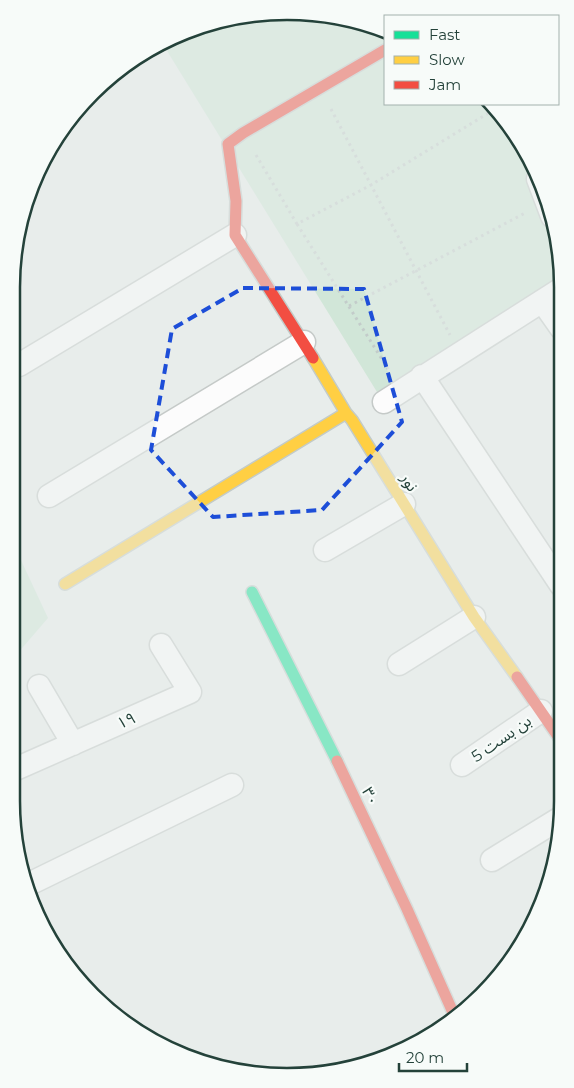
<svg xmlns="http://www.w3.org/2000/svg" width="574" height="1088" font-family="Montserrat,'Noto Sans Arabic',sans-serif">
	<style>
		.green { fill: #d1e6d8 }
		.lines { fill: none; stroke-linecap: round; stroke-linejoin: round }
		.street-casing { stroke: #c5cac8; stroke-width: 25 }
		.fast-casing { stroke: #c3cbc8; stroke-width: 14 }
		.slow-casing { stroke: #c3cbc8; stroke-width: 14 }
		.jam-casing { stroke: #c3cbc8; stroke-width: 14 }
		.path { stroke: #c3ccca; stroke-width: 3; stroke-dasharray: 2.5 4; stroke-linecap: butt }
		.street { stroke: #fcfcfc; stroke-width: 22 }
		.fast { stroke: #16e098; stroke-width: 11 }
		.slow { stroke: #ffcf43; stroke-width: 11 }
		.jam { stroke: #f24e42; stroke-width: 11 }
		.marked { fill: none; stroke: #1d4ed8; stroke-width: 4; stroke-dasharray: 10 6; stroke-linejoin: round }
		.labels { text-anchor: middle; stroke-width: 4.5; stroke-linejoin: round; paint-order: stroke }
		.street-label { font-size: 16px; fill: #24423a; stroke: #f7fbf9 }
		.rim { fill: none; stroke: #24423a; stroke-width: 2.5 }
	</style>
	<rect width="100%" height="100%" fill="#e8edeb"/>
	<!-- green -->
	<path class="green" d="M323 14 385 35V104H490L516 134 548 198 560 251 561 277 377 392 164 46 215 21Z
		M12 541 48 618 11 661Z"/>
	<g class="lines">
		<defs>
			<path id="street" d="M538 179 552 216
				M542 301 561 328
				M19 365 235 235
				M422 376 561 585
				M384 402 561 289
				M49 496 304 342
				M325 550 404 504
				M399 664 474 617
				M39 686 73 744
				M462 765 541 711
				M11 771 190 692 161 645
				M492 860 562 817
				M25 886 232 785"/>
			<path id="fast" d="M252 592 337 761"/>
			<path id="slow" d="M313 358 346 413 352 420 474 617 517 677
				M65 584 346 413"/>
			<path id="jam" d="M313 358 235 235 236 201 228 144 243 133 385 50
				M517 677 562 742
				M337 761 407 909 455 1017"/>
		</defs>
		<!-- street casing -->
		<use href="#street" class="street-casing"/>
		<!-- fast casing -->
		<use href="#fast" class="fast-casing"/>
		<!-- slow casing -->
		<use href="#slow" class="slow-casing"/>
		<!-- jam casing -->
		<use href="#jam" class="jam-casing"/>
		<!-- path -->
		<path class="path" d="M331 109 450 335
			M256 155 297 224 371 185 495 109
			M297 224 390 372
			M349 306 527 212"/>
		<!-- street -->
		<use href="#street" class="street"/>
		<!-- fast -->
		<use href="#fast" class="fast"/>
		<!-- slow -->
		<use href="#slow" class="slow"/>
		<!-- jam -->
		<use href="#jam" class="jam"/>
	</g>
	<!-- marked area -->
	<path d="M0 0H574V1088H0ZM243 288 364 289 402 422 322 510 213 517 151 450 172 329Z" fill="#e8edeb" fill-opacity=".55" fill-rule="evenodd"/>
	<path class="marked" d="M243 288 364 289 402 422 322 510 213 517 151 450 172 329Z"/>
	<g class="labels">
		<!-- street labels -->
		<g class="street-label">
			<text transform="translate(410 482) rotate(58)" y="6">نور</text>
			<text transform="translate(126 720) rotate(-24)" y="6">۱۹</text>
			<text transform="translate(501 738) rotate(-35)" y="6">بن بست 5</text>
			<text transform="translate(371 796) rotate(64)" y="6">۳۰</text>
		</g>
	</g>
	<!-- crop -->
	<path d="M0 0H574V1088H0ZM287 20H287A267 267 0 0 1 554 287V801A267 267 0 0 1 287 1068H287A267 267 0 0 1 20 801V287A267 267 0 0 1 287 20Z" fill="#f7fbf9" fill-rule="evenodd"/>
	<path class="rim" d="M287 20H287A267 267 0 0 1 554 287V801A267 267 0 0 1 287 1068H287A267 267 0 0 1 20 801V287A267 267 0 0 1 287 20Z"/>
	<!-- legend -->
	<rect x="384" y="15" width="175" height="90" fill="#f7fbf9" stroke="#a3b1ad"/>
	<rect x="394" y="31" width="25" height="8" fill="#16e098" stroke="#a3b1ad"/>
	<text x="429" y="40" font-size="15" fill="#24423a">Fast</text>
	<rect x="394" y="56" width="25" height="8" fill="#ffcf43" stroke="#a3b1ad"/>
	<text x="429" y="65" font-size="15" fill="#24423a">Slow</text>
	<rect x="394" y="81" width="25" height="8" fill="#f24e42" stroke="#a3b1ad"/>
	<text x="429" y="90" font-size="15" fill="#24423a">Jam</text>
	<!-- scale -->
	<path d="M399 1063v8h68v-8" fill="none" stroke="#24423a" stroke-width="2.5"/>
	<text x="406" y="1063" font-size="15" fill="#24423a" stroke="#f7fbf9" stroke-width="4" paint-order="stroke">20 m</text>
</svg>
